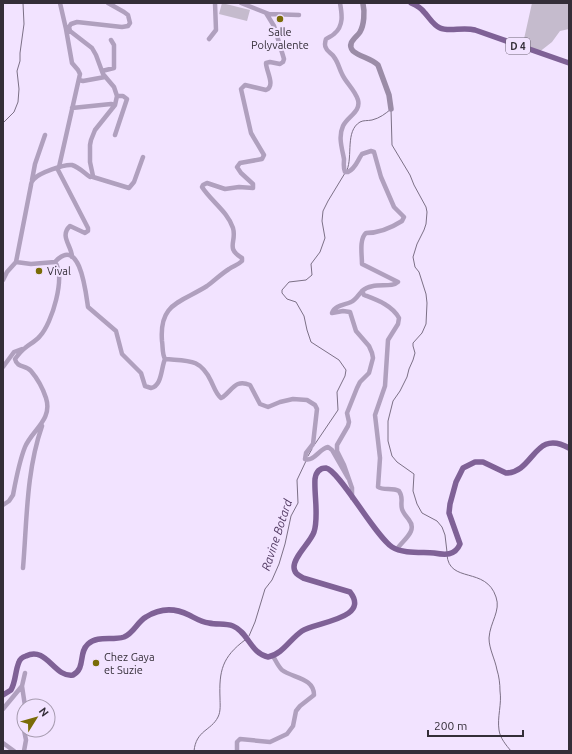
<svg xmlns="http://www.w3.org/2000/svg" width="572" height="754" font-family="Ubuntu,sans-serif">
	<style>
		.green { fill: #c5bbcd }
		.lines { fill: none; stroke-linecap: round; stroke-linejoin: round }
		.stream { stroke: #7c7086; stroke-width: 1 }
		.river { stroke: #9b8ca7; stroke-width: 5.5 }
		.minor { stroke: #b0a0be; stroke-width: 4.5 }
		.major { stroke: #7f6196; stroke-width: 5.5 }
		.poi-dot { fill: #7a6c07; stroke: #f2e3ff; stroke-width: 1.5 }
		.labels { text-anchor: middle; stroke-width: 4; stroke-linejoin: round; paint-order: stroke }
		.shield { fill: #f2e3ff; stroke: #6d6474; stroke-width: 1 }
		.shield-label { font-size: 10px; font-weight: bold; fill: #342e38 }
		.poi-label { font-size: 11px; fill: #342e38; stroke: #f2e3ff; text-anchor: start }
		.water-label { font-size: 12px; font-style: italic; fill: #4f3760; stroke: #f2e3ff }
	</style>
	<rect width="100%" height="100%" fill="#f2e3ff"/>
	<!-- green -->
	<path class="green" d="M222 3 250 10 247 21 219 14Z
		M532 3H569V29L560 31 552 42 538 53 522 48Z"/>
	<g class="lines">
		<!-- stream -->
		<path class="stream" d="M391 109 392 145 410 175 414 185 426 207 427 212 426 224 424 230 417 244 413 257 415 267 419 272 426 294 427 303 426 324 422 333 413 343V346L415 353 413 360 409 369 407 377 400 391 393 401 388 421V441L392 456 397 462 414 474 413 491 417 504 422 513 437 521 442 527 445 535 447 552
			M3 123 14 112 18 102 19 89 17 71 20 61V53L24 24 23 3
			M347 170C353 156 345 131 360 122 364 120 367 121 372 120 380 118 385 114 391 109
			M315 444 338 410 337 392 345 376 346 370 339 360 311 342 307 330 304 316 296 302 287 299 282 293V290L289 282 306 280 312 275 311 264 320 252 325 238 322 221 323 211 328 201 345 173
			M308 456 312 449
			M447 555C449 584 486 566 496 597 501 611 490 622 489 638 489 649 495 659 497 670 499 676 500 684 500 691 502 704 497 717 499 730 500 738 506 745 511 751
			M249 636 255 622 265 589 272 580 279 564 285 544 291 516 298 503 297 480 306 461
			M194 751C196 730 211 731 218 717 221 711 220 704 220 698 219 671 222 657 245 640"/>
		<!-- river -->
		<path class="river" d="M363 4C365 12 364 25 360 32 357 37 346 43 353 51 360 57 371 58 378 65L389 95 391 109"/>
		<!-- minor -->
		<path class="minor" d="M60 3 66 29
			M241 3 269 14 299 15
			M340 3C342 14 344 26 334 34 332 36 329 37 326 39 325 42 324 45 326 48 327 52 332 53 334 57 338 62 339 68 342 74 346 83 355 90 358 100 361 112 348 116 343 126 338 137 342 148 344 159 344 164 343 167 345 172H348C356 168 357 161 362 154L371 151 374 152 381 177 394 207 404 217 402 221C391 228 379 233 366 233 359 239 362 255 362 264L398 282C391 289 373 281 362 291L364 295C377 300 392 305 399 318L398 324 388 340 385 386 375 415 380 458 378 487C384 491 392 487 399 491 404 498 400 502 402 509 403 513 407 517 409 520 418 531 403 540 397 549
			M209 39 216 30 215 3
			M102 71 114 68V45L111 40
			M79 80 83 81 105 77
			M72 108 111 104 115 105
			M115 135 127 99 123 96H117
			M59 167 80 74 78 70 72 63 66 29H69
			M57 168 88 228V231L85 233 70 226C59 236 72 246 72 257
			M93 177 129 188 134 182 143 157
			M32 180 35 164 45 135
			M16 262 31 185C31 183 32 181 34 179 39 173 64 164 72 165 79 167 84 173 90 177L93 176 90 162V145L91 140 95 130 115 105 117 96 114 87 103 74 96 55 92 48 70 31 69 27 71 24 77 22 122 27 128 26 130 23 128 15 124 12 108 3
			M16 262 31 264 55 262
			M55 262C80 234 86 294 88 307L116 331 122 354 141 373 145 386 151 388C162 386 161 368 165 359 188 361 200 358 211 381 214 387 216 394 221 398L223 397C233 389 236 379 250 385L260 404 268 407 280 402 293 399 307 400 315 405 317 409 313 444 306 453 305 459C314 462 319 449 328 447L332 450 348 478
			M3 280 7 272 16 262
			M165 359C162 354 163 347 162 341 159 303 180 303 207 286 214 281 221 274 229 269 233 266 238 265 242 261V258C225 248 237 242 233 228 228 212 211 201 202 187L203 185 207 183 225 189 239 187 253 188V184L241 173 237 167 240 163 262 159 264 155 251 133 241 89 245 85 266 90C276 86 266 71 266 63L270 62 280 64 283 62 284 59 274 26 266 13
			M3 367 14 352 22 349
			M352 498V488L344 465 337 451V445L348 426 349 422 347 413 357 388 360 382 369 373 373 358 372 353 369 346 356 331 350 312 343 311 332 313C335 305 345 305 351 302 356 300 359 294 362 291
			M3 505 9 501 13 495C16 479 19 462 25 447 32 430 53 420 46 398 43 389 37 378 31 371 26 365 17 368 15 359 18 355 21 351 25 348 30 344 36 341 40 336 52 323 66 277 55 262
			M23 568C27 521 26 472 42 426
			M22 686 25 673
			M3 709 22 686 25 706
			M24 713V726
			M3 743 14 751
			M24 751 26 740 24 730
			M237 751V742L240 739 270 742 287 734 293 726 296 711 300 706 314 695C314 678 293 678 282 670 278 666 276 661 273 656"/>
		<!-- major -->
		<path class="major" d="M411 3C416 5 421 8 424 12 429 17 433 25 440 28 448 32 463 27 475 30L569 63
			M3 695 11 690C16 681 15 671 19 662 20 659 23 657 26 656 47 646 54 678 73 675 86 668 78 653 88 644 98 635 112 641 124 637 134 633 137 622 146 617 160 608 175 608 189 615 195 618 201 622 209 623 217 625 225 623 233 626 248 632 251 654 268 657 283 654 290 639 302 631 315 622 371 619 350 592L303 578C298 575 294 573 294 567 294 556 310 543 314 532 319 517 314 495 315 479 316 472 319 468 326 468 339 470 375 536 392 547 403 554 422 552 434 553 445 555 455 556 460 544L449 513 450 504 456 482 463 468 475 462H483L506 473C534 473 534 428 569 448"/>
	</g>
	<!-- markers -->
	<g class="poi-dot">
		<circle cx="280" cy="19" r="4"/>
		<circle cx="39" cy="271" r="4"/>
		<circle cx="96" cy="663" r="4"/>
	</g>
	<g class="labels">
		<!-- shield labels -->
		<rect class="shield" x="506" y="38" width="24" height="16" rx="3"/>
		<g class="shield-label">
			<text x="518" y="50">D 4</text>
		</g>
		<!-- poi labels -->
		<g class="poi-label">
			<text x="280" y="36" text-anchor="middle">Salle<tspan x="280" dy="13">Polyvalente</tspan></text>
			<text x="47" y="275">Vival</text>
			<text x="104" y="661">Chez Gaya<tspan x="104" dy="13">et Suzie</tspan></text>
		</g>
		<!-- water labels -->
		<g class="water-label">
			<text transform="translate(277 535) rotate(-72)" y="4">Ravine Botard</text>
		</g>
	</g>
	<!-- border -->
	<rect width="572" height="754" fill="none" stroke="#342e38" stroke-width="8"/>
	<!-- north arrow -->
	<g transform="translate(36 718) rotate(53)"><circle r="19" fill="#f2e3ff" stroke="#a69baf"/>
	<path d="M0-3L7 15L0 10L-7 15Z" fill="#7a6c07"/>
	<text y="-6" font-size="11" font-weight="bold" text-anchor="middle" fill="#342e38">N</text>
	</g>
	<!-- scale -->
	<path d="M428 730v6h95v-6" fill="none" stroke="#342e38" stroke-width="2"/>
	<text x="434" y="730" font-size="12" fill="#342e38" stroke="#f2e3ff" stroke-width="3" paint-order="stroke">200 m</text>
</svg>
